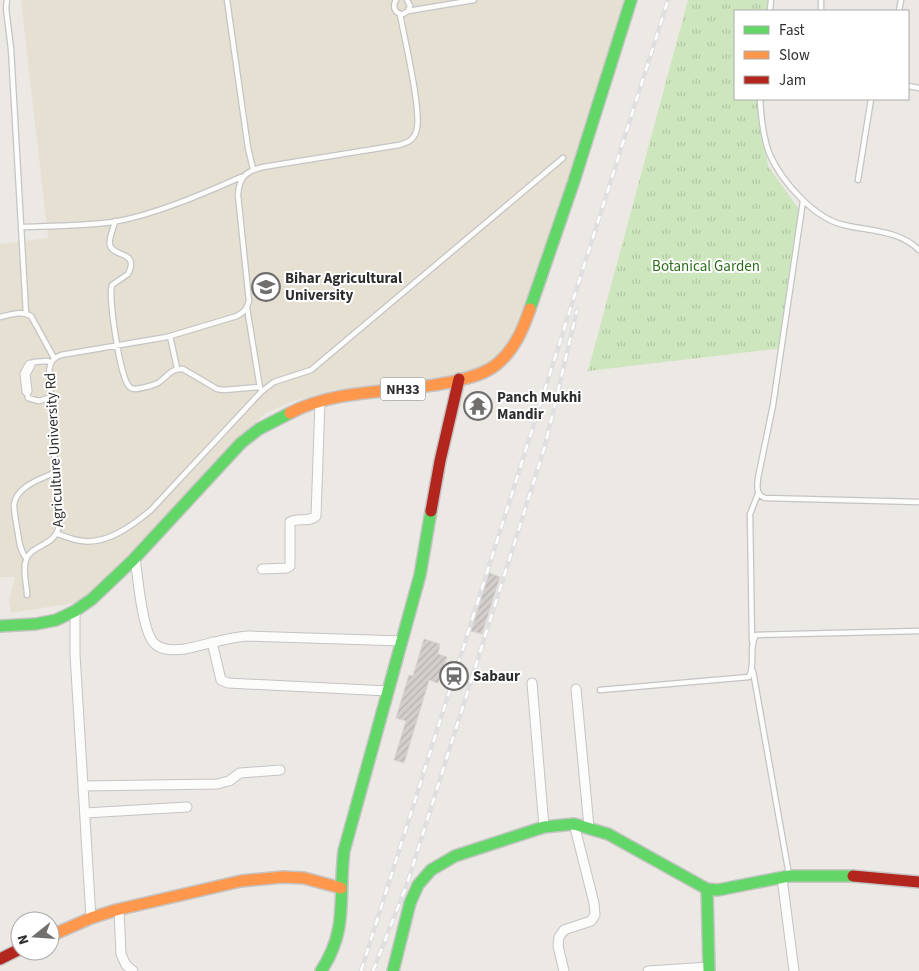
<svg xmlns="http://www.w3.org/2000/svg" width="919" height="971" font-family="'Source Sans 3',sans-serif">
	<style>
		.education { fill: #e6e0d3 }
		.park { fill: url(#park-tufts) }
		.building { fill: url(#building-hatch); stroke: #d7d4d0 }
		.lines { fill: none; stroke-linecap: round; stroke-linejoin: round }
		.lane-casing { stroke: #c5c4c5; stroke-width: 7 }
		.street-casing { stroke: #c5c4c5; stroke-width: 11 }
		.fast-casing { stroke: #c5c4c5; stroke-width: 14 }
		.slow-casing { stroke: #c5c4c5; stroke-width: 14 }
		.jam-casing { stroke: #c5c4c5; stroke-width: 14 }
		.lane { stroke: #fcfcfb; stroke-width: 4.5 }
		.street { stroke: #fcfcfb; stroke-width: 9 }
		.fast { stroke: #63d668; stroke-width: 11 }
		.slow { stroke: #ff974d; stroke-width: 11 }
		.jam { stroke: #b3261e; stroke-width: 11 }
		.rail-casing { stroke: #dfdfe1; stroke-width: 4.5 }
		.rail { stroke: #fff; stroke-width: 2.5; stroke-dasharray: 8; stroke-linecap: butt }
		.labels { text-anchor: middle; stroke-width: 4; stroke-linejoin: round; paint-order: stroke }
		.shield { fill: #fff; stroke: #6d6d6d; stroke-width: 1 }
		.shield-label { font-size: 14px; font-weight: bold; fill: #2e2e2e }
		.park-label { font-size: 15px; fill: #2c6e1b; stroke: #fff }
		.poi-label { font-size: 15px; font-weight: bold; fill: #2e2e2e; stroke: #fff; text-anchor: start }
		.street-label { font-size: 15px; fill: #2e2e2e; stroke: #fff }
	</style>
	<defs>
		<pattern id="park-tufts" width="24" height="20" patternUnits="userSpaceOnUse" patternTransform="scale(1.25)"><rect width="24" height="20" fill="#cee6be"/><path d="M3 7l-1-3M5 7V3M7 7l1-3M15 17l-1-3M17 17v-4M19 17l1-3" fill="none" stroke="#b1c6a4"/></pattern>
		<pattern id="building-hatch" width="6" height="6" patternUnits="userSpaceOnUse" patternTransform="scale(1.25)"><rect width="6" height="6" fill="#d1cecb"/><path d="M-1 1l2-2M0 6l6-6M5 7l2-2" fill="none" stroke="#b4b1af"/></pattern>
	</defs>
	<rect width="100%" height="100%" fill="#ece8e4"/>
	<!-- education -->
	<path class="education" d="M21 0H623L624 5 518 330 500 353 481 367 449 376 332 390 294 401 265 413 239 440 112 577 80 602 11 613 9 601 15 577H0V244L48 238Z"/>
	<!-- park -->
	<path class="park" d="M688 0H770L771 11H735V99H764L762 122 768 166 801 212 784 348 588 371Z"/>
	<!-- building -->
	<path class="building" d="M468 397H488V416H468Z
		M489 573 500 577 482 634 471 631Z
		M424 639 440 644 438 654 447 657 438 683 429 680 404 763 394 760 406 721 396 718 409 675 413 676Z"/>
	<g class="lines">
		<defs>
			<path id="lane" d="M7 0 6 8 11 49 26 313
				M227 0 248 148 253 169
				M396 0C392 7 395 14 403 14L408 11 474 0
				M407 0 410 6 408 11
				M770 11 771 0
				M821 11V0
				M899 11 901 0
				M908 86 919 88
				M760 99C761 117 763 138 770 155 782 182 815 219 844 225 869 231 899 230 919 250
				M858 180 871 99
				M803 201 773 405 758 478C757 487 756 495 765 498L919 502
				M115 221C114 228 108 239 110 245 113 258 140 250 128 274L112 285C108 296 120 378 129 386 130 388 133 389 136 389 142 388 152 386 158 383 167 377 171 368 183 369L217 389 224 390 260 387
				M21 227C52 226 83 226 113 222 154 215 203 194 241 177
				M247 308 260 388
				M0 317C10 315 21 310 31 316L54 358
				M170 336 177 368
				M30 364 34 362 48 361 50 363
				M27 391 28 398 39 401 51 397
				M58 534C64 536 70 539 77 540 104 547 132 526 151 510L261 392 274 382 311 370 563 158
				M26 558C19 550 19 538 17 528 16 521 14 512 14 505 16 486 41 479 56 472
				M27 595C27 585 22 570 26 560 31 544 56 547 59 525L49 373C50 363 51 359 61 355L167 337 237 316C244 312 247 309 249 301L238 195C239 177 246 171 263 167L399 145C406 143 413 141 416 132 423 115 404 37 400 14
				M752 641 750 514 758 494
				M753 671 789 875
				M600 690 749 677C756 664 748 647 756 635L919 631"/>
			<path id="street" d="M27 391 25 374 30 365
				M135 558C138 577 142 633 155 644 163 651 175 650 185 649 206 645 227 637 249 636L402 641
				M262 569 287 568 290 566V522C298 517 309 523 316 516L320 402
				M75 611V654L91 918
				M212 642 221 680 228 683 388 691
				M532 683 544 827
				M576 689 589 827
				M83 786 217 784 229 781 240 773 280 770
				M85 813 187 807
				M782 878 794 971
				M119 910 121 954 126 965 133 971
				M564 971 558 946 559 937 564 930 591 921 595 915 594 903 574 824
				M648 971 709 967"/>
			<path id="fast" d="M530 309 574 181 631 0
				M0 626 36 624 56 620 75 611 92 599 133 560 241 443 259 429 290 413
				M707 889 709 971
				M321 971C349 929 338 897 344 851L420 575 431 511
				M393 971 410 903 418 885 431 870 455 856 544 827 574 824 608 834 707 889 718 890 789 876H853"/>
			<path id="slow" d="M290 413C340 387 401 394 455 381 469 378 485 374 497 364 515 349 523 329 530 309
				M50 936 91 918 116 910 241 881 283 877 304 878 341 888"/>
			<path id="jam" d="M431 511 440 461 459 379
				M853 876 919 882
				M0 959 20 949"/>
		</defs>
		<!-- lane casing -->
		<use href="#lane" class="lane-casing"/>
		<!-- street casing -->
		<use href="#street" class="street-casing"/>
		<!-- fast casing -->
		<use href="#fast" class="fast-casing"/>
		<!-- slow casing -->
		<use href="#slow" class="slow-casing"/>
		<!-- jam casing -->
		<use href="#jam" class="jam-casing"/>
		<!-- lane -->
		<use href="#lane" class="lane"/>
		<!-- street -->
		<use href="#street" class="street"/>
		<!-- fast -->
		<use href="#fast" class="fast"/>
		<!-- slow -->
		<use href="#slow" class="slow"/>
		<!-- jam -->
		<use href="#jam" class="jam"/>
		<defs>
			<path id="rail" d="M361 971 668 0
				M373 971 407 884 545 446 577 310"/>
		</defs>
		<!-- rail casing -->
		<use href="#rail" class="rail-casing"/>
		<!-- rail -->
		<use href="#rail" class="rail"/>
	</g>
	<!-- icons -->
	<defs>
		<symbol id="university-ring" viewBox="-11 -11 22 22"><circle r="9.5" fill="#fff" stroke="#706f6e" stroke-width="1.5"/><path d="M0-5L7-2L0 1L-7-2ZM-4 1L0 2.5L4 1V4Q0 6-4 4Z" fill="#706f6e"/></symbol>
		<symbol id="temple-ring" viewBox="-11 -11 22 22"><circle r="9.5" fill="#fff" stroke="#706f6e" stroke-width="1.5"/><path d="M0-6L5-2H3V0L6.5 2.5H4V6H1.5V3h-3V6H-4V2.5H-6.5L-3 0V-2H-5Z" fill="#706f6e"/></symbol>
		<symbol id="station-ring" viewBox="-11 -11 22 22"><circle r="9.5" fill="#fff" stroke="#706f6e" stroke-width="1.5"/><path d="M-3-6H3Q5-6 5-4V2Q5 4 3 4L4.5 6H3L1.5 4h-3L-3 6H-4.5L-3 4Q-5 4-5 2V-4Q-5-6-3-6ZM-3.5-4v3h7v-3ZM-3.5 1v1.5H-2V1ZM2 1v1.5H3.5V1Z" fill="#706f6e"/></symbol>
	</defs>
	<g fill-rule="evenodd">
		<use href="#university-ring" x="250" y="271" width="32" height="32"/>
		<use href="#temple-ring" x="462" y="390" width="32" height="32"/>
		<use href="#station-ring" x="438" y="660" width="32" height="32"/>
	</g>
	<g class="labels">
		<!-- shield labels -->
		<rect class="shield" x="380.5" y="377.5" width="45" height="23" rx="4"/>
		<g class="shield-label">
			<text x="403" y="394">NH33</text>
		</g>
		<!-- park labels -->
		<g class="park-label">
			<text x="706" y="271">Botanical Garden</text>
		</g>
		<!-- poi labels -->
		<g class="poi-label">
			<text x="285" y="283">Bihar Agricultural<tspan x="285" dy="17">University</tspan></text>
			<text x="497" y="402">Panch Mukhi<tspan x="497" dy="17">Mandir</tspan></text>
			<text x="473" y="681">Sabaur</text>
		</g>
		<!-- street labels -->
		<g class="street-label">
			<text transform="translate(54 450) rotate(-93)" y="5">Agriculture University Rd</text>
		</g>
	</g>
	<!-- legend -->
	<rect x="734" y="10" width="175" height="90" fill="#ffffff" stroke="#ababab"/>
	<rect x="744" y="26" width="25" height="8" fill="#63d668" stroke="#ababab"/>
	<text x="779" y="35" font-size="15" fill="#2e2e2e">Fast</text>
	<rect x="744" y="51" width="25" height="8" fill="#ff974d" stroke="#ababab"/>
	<text x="779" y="60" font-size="15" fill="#2e2e2e">Slow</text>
	<rect x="744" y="76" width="25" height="8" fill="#b3261e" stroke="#ababab"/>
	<text x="779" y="85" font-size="15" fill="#2e2e2e">Jam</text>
	<!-- north arrow -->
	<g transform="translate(35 936) rotate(253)"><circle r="24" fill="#ffffff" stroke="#ababab"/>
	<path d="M0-4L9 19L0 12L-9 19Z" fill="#706f6e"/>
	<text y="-8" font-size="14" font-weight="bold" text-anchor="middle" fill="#2e2e2e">N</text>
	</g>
</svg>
